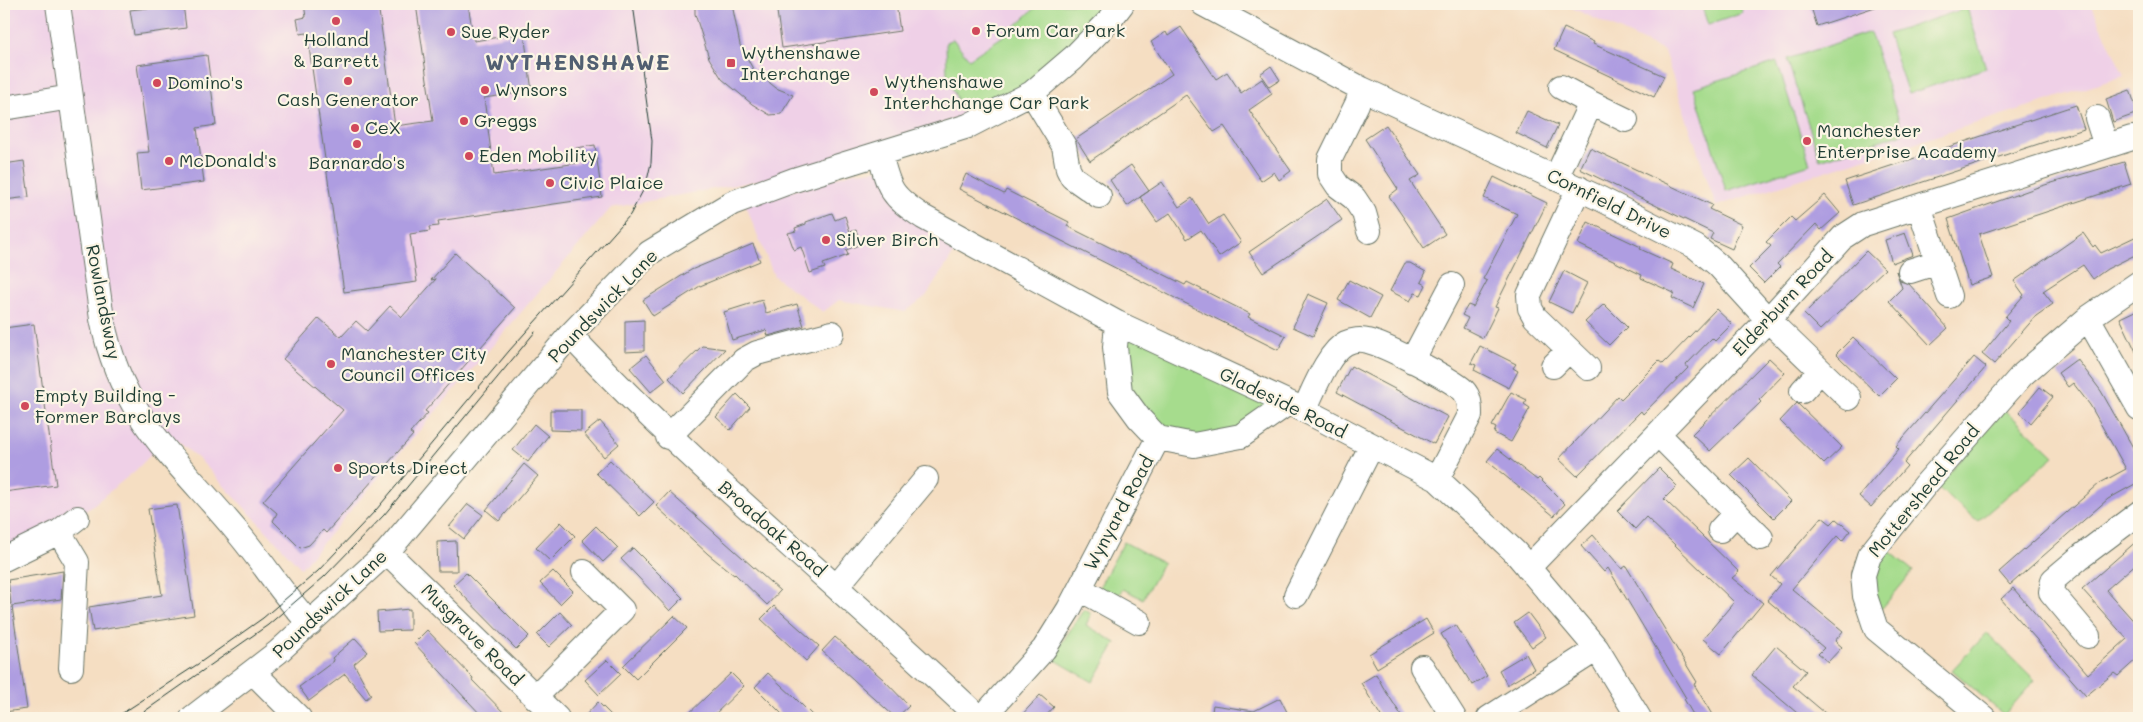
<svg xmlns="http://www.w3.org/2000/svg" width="2143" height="722" font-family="Mali,sans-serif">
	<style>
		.built { fill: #efd0e7 }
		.green { fill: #a6dc8d; stroke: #628c60 }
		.building { fill: #ae9de1 }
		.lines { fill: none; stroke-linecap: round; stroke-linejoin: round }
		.minor-casing { stroke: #6a7566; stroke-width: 26 }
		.minor { stroke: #fff; stroke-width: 24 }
		.tram { stroke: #1f3d34; stroke-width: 1 }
		.poi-dot { fill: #d1495b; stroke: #fcf5e5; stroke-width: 2 }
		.labels { text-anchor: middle; stroke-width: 4.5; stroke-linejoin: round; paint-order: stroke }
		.poi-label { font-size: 18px; fill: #1f3d34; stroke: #fcf5e5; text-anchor: start }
		.street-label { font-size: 18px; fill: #1f3d34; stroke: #fcf5e5 }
		.district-label { font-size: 22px; font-weight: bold; letter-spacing: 1px; fill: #515f71; stroke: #fcf5e5 }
	</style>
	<rect width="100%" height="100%" fill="#fcf5e5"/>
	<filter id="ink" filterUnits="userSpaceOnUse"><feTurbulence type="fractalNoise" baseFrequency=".02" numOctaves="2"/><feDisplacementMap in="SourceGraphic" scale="10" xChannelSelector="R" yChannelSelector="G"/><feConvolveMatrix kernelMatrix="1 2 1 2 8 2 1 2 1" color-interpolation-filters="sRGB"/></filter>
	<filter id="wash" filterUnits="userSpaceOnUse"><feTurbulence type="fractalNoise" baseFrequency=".0096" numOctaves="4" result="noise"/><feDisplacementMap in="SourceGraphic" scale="20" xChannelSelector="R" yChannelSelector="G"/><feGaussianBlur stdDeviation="1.12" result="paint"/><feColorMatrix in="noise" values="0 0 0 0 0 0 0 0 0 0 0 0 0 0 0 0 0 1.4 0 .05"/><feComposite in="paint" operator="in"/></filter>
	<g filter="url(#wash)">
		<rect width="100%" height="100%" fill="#f5dec2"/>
		<!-- built -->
		<path class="built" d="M4 4H1112L985 109 777 177 611 208 301 568 199 459 170 435 136 470 77 518 4 559Z
			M1569 4H2091L2124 76 1716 206 1664 51 1568 6Z
			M884 169 888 186 963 239 926 296 905 312 839 300 823 312 774 276 745 204 854 172Z"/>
		<!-- green -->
		<path class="green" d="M1039 4H1112L1081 39 1029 84 985 109 960 106 947 76 946 42 953 39 969 59 1009 32Z
			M1701 4H1740L1743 13 1708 25Z
			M1967 8 1986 68 1908 94 1888 34Z
			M1870 32 1903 133 1820 160 1787 59Z
			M1777 62 1810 164 1726 191 1694 88Z
			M1117 323 1288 403 1241 436 1158 438 1120 392Z
			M2004 409 2054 456 1978 521 1937 487Z
			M1124 542 1163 563 1143 599 1123 589 1114 600 1097 591Z
			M1886 548 1913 571 1879 612C1872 586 1871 572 1886 548Z
			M1084 609 1091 614 1086 625 1116 643 1093 682 1052 658Z
			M1987 633 2035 680 2004 715 1952 670Z"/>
		<g id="blocks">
			<!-- building -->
			<path class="building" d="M183 4 186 28 134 35 130 10Z
				M304 4H378L395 126 433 121 416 4H468L474 41 524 33 532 91 484 98 494 175 578 163 576 148 595 145 602 197 438 221 439 226 429 227 430 231 410 234 417 282 344 292 307 33 300 34 297 19 306 17Z
				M695 4H732L740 45 753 69 776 88 793 95 781 114 770 115 752 104 722 79 709 58 695 14Z
				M776 4H896L900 31 782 48Z
				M1810 4H1878V6L1817 26Z
				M1181 27 1216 79 1227 72 1241 93 1262 79 1272 94 1249 110 1291 171 1279 180 1274 172 1261 181 1224 126 1214 132 1186 95 1090 161 1076 139 1172 74 1151 42 1166 32 1168 36Z
				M1564 28 1594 42 1593 44 1664 76 1654 97 1554 50Z
				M207 55 216 125 197 128 204 182 141 190 137 153 149 152 137 65Z
				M1271 66 1280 80 1269 87 1260 74Z
				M2130 90 2138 113 2113 122 2106 99Z
				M2076 105 2084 129 1853 205 1845 181Z
				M1527 111 1558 125 1547 148 1516 133Z
				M1386 125 1420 175 1410 181 1445 234 1424 248 1389 196 1398 189 1365 139Z
				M1590 148 1712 205 1709 209 1742 225 1732 249 1710 239 1713 233 1580 169Z
				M24 161 29 197 4 200V164Z
				M2124 162 2131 184 1979 234 1993 277 1969 285 1948 219 2038 187Z
				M1131 165 1149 191 1127 206 1110 180Z
				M966 174 1004 194 1006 190 1069 222 1067 226 1185 285 1187 282 1250 314 1248 317 1286 336 1278 350 959 189Z
				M1494 177 1547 203 1495 307 1498 308 1483 338 1463 328 1468 318 1462 315 1468 305 1473 307 1487 281 1483 279 1517 214 1484 198Z
				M1162 182 1179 207 1192 198 1209 224 1223 215 1241 242 1219 257 1201 230 1187 239 1170 213 1157 222 1140 197Z
				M1825 195 1840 213 1821 230 1816 224 1777 264 1780 267 1764 283 1749 268 1771 246 1766 242 1791 217 1795 221Z
				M1327 199 1342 220 1263 273 1249 252Z
				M832 213 835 220 845 216 850 232 856 230 861 244 846 250 848 255 823 264 825 268 810 273 801 247 794 250 788 233 796 231 795 228 806 224V222Z
				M1588 222 1641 247 1640 249 1673 264 1671 269 1704 284 1693 308 1672 298 1674 293 1641 278 1642 275 1578 244Z
				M1905 233 1913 255 1892 263 1885 240Z
				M2083 233 2093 247 2095 245 2101 253 2139 235V253L2107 269 2093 279 2083 265 2043 291 2053 304 2036 316 1994 364 1982 354 2009 321 2005 317 2024 295 2014 281Z
				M753 244 760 261 700 286 653 316 643 300 691 270Z
				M1866 251 1885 269 1820 330 1804 314Z
				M455 253 515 308 425 411 428 413 410 433 413 435 326 533 323 530 309 545 300 548 273 521 277 513 263 501 343 410 283 359 319 318 341 337 356 321 367 331 390 306 402 317 436 279 431 280Z
				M1405 263H1410L1426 272 1421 282 1426 285 1421 295 1415 293 1410 301 1390 291Z
				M1564 271 1587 283 1572 313 1549 302Z
				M1896 271 1900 281 1909 284 1948 328 1930 345 1889 301 1902 288Z
				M1349 280 1381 297 1370 318 1338 300Z
				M1308 294 1328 303 1313 336 1293 327Z
				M762 300 766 313 797 304 804 326 768 336 766 330 732 340 724 312Z
				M1604 304 1627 327 1609 345 1585 322Z
				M1716 309 1732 324 1715 341 1712 338 1686 365 1688 368 1643 414 1641 411 1577 476 1559 459 1618 396 1621 399 1659 361 1663 364Z
				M2139 309V358L2120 318Z
				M644 320V351L625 352V321Z
				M34 324 56 485 4 492V328Z
				M1853 337 1896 379 1879 396 1836 354Z
				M702 346 725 349 683 393 669 378Z
				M1480 346 1516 364 1513 368 1518 371 1509 388 1474 370 1476 365 1471 363Z
				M646 355 666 380 651 392 630 368Z
				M1974 357 1986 367 1904 463 1907 466 1871 507 1859 496 1899 449 1896 446Z
				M1769 358 1785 373 1759 400 1761 402 1710 451 1692 434Z
				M2077 359 2101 391 2139 458V492L2135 484 2108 499 2010 585 1999 572 2100 483 2126 469 2090 405 2073 383 2068 387 2058 373Z
				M1351 366 1448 417 1434 444 1337 392Z
				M2040 387 2053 397 2031 423 2019 412Z
				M1511 392 1527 400 1524 404 1530 408 1511 442 1494 433 1496 428 1492 426Z
				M737 394 750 407 730 430 716 417Z
				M1797 403 1842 447 1824 464 1780 421Z
				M550 410H581V431L550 430Z
				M600 421 619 444 604 457 584 434Z
				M534 424 548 436 528 462 513 450Z
				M1497 449 1537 480 1539 478 1565 504 1554 516 1487 461Z
				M1749 458 1791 501 1774 518 1731 475Z
				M610 460 654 502 640 516 596 473Z
				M524 464 538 476 499 521 486 510Z
				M1659 468 1677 486 1664 499 1739 572 1732 578 1763 603 1721 654 1703 639 1734 602 1646 517 1635 529 1617 511Z
				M669 492 780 591 767 605 735 574 734 575 708 554 656 506Z
				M468 504 483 515 464 539 449 527Z
				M177 505 194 615 93 631 89 607 162 595 148 509Z
				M1822 517 1831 524 1836 519 1850 531 1842 541 1837 536 1792 589 1843 631 1835 641 1842 647 1828 662 1818 654 1824 648 1767 600 1780 584 1771 576Z
				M561 522 575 536 550 561 536 548Z
				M596 526 618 548 603 562 582 540Z
				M1593 535 1622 569 1626 566 1697 682 1694 684 1714 718H1695L1684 699 1686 698 1608 568 1604 572 1581 546Z
				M2139 539V561L2106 590 2139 627V657L2118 676 2114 673 2086 696 2001 599 2013 588 2088 674 2127 639 2082 589Z
				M456 541 457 571H438L437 542Z
				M633 548 683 598 670 611 621 559Z
				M63 571 61 599 12 606 27 709 4 712V604H11L8 580Z
				M553 571 573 591 560 604 540 583Z
				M466 573 529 636 516 649 453 585Z
				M774 606 819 646 806 661 761 619Z
				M410 609V630L378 631 377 612Z
				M560 612 572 625 549 647 537 635Z
				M1528 613 1546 637 1532 647 1514 623Z
				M674 616 687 628 636 679 623 666Z
				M1426 619 1434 633 1377 668 1369 654Z
				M1456 625 1487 676 1472 685 1441 634Z
				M427 630 473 678 472 680 509 718H484L466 699 414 643Z
				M835 637 883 679 909 706 896 718 822 651Z
				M355 638 368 652 354 664 371 695 366 699 345 674 309 701 299 687 334 661 332 658Z
				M1776 646 1806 671 1793 686 1831 718H1803L1752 675Z
				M1526 654 1534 669 1507 685 1499 670Z
				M607 660 621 674 599 695 585 680Z
				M731 673 744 686 711 718H684Z
				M768 673 794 697 815 718H786L755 687Z
				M1376 674 1383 687 1403 718H1382L1361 683Z
				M1040 695 1054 707 1044 718H1019Z
				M1280 698 1290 718H1211L1213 705 1254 711Z
				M598 702 614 718H583Z"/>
		</g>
	</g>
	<g filter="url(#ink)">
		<use href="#blocks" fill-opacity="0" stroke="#6a7566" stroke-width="1"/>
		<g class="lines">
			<defs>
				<path id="minor" d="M58 4 102 319C122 420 178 460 239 534 264 564 284 596 310 624
					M1203 4 1362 89 1357 104 1330 159V174L1338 186 1354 198 1364 213 1369 231
					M1561 87 1591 103
					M1362 89 1601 199 1696 247 1718 265 1768 320 1849 398
					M1032 93 1064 146 1068 169 1072 177 1099 196
					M4 108 71 97
					M2097 118 2106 146
					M880 154C889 190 891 196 923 217L1117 323 1304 410 1437 479 1515 552 1597 649 1639 718
					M1556 178 1591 103 1626 120
					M1579 188 1529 295 1530 308 1535 317 1588 368
					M1919 206 1949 296
					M1910 271 1938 262
					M2088 318 2139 408
					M1117 323 1115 347 1120 392 1139 418 1158 438 1194 445 1241 436 1288 403
					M570 335C698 472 844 589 979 718
					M1412 361 1452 285
					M1553 366 1569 350
					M1802 391 1820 371
					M1304 410C1313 392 1328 352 1346 343 1352 340 1361 339 1368 341 1385 345 1451 379 1463 390 1470 397 1470 406 1470 415L1437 479
					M1658 434 1761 538
					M668 437 744 360 757 353 832 333
					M1720 530 1736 513
					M59 532 77 562 71 668
					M387 552 557 718
					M4 559 59 532 77 518
					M1528 568 1768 320 1843 237 1863 224 2132 138
					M837 586 926 479
					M1080 589 1139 622
					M1296 595 1371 447
					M2088 636 2051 592 2053 580 2079 558 2139 513
					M1422 667 1454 718
					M253 672 299 718
					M535 697 622 610 584 572
					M192 718 278 652 387 552 570 335 649 253 732 203 794 180 968 126 1032 93 1073 58 1109 21 1122 4
					M982 718 1044 649 1069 609 1158 438
					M1489 718 1597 649
					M1984 718 1876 629 1865 596 1863 575 1869 556 1926 484 2022 375 2088 318 2139 283"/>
			</defs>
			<!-- minor casing -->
			<use href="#minor" class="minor-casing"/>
			<!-- minor -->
			<use href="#minor" class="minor"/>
			<!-- tram -->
			<path class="tram" d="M115 718 198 664 263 618 318 571 376 510 509 351 630 215 646 185 651 163 652 141 633 4
				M135 718 268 625 324 577 384 515 535 332"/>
		</g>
	</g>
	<!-- markers -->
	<g class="poi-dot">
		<circle cx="336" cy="21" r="5"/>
		<circle cx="976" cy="31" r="5"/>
		<circle cx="451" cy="32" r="5"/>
		<rect x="726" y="58" width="10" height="10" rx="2.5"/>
		<circle cx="348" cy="81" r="5"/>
		<circle cx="157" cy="83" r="5"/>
		<circle cx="485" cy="90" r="5"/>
		<circle cx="874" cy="92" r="5"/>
		<circle cx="464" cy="121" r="5"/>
		<circle cx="355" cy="128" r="5"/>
		<circle cx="1807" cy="141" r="5"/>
		<circle cx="357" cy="144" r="5"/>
		<circle cx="469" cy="156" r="5"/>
		<circle cx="169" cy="161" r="5"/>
		<circle cx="550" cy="183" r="5"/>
		<circle cx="826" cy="240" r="5"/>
		<circle cx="331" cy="364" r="5"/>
		<circle cx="25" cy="406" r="5"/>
		<circle cx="338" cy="468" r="5"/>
	</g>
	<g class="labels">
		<!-- poi labels -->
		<g class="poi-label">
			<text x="986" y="37">Forum Car Park</text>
			<text x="461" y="38">Sue Ryder</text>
			<text x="336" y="46" text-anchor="middle">Holland<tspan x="336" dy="21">&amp; Barrett</tspan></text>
			<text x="741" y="59">Wythenshawe<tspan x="741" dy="21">Interchange</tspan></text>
			<text x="884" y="88">Wythenshawe<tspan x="884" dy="21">Interhchange Car Park</tspan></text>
			<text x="167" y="89">Domino's</text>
			<text x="495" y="96">Wynsors</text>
			<text x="348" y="106" text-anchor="middle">Cash Generator</text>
			<text x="474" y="127">Greggs</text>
			<text x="365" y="134">CeX</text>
			<text x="1817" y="137">Manchester<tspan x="1817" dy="21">Enterprise Academy</tspan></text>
			<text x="479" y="162">Eden Mobility</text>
			<text x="179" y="167">McDonald's</text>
			<text x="357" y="169" text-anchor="middle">Barnardo's</text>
			<text x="560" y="189">Civic Plaice</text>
			<text x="836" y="246">Silver Birch</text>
			<text x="341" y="360">Manchester City<tspan x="341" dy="21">Council Offices</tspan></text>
			<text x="35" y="402">Empty Building -<tspan x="35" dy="21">Former Barclays</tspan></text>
			<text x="348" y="474">Sports Direct</text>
		</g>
		<!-- street labels -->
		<g class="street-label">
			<text transform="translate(1609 204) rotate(26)" y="6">Cornfield Drive</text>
			<text transform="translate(103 302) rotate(79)" y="6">Rowlandsway</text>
			<text transform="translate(1783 303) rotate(-47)" y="6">Elderburn Road</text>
			<text transform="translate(603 306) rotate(-46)" y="6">Poundswick Lane</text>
			<text transform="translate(1283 403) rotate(26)" y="6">Gladeside Road</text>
			<text transform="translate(1924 491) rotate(-51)" y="6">Mottershead Road</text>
			<text transform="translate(1119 513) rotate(-62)" y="6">Wynyard Road</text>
			<text transform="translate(772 529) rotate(41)" y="6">Broadoak Road</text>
			<text transform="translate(330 604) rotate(-43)" y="6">Poundswick Lane</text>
			<text transform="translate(472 635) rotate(45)" y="6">Musgrave Road</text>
		</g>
		<!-- district labels -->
		<g class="district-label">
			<text x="578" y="70">WYTHENSHAWE</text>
		</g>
	</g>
	<!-- margin -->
	<rect width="2143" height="722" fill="none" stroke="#fcf5e5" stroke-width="20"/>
</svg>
